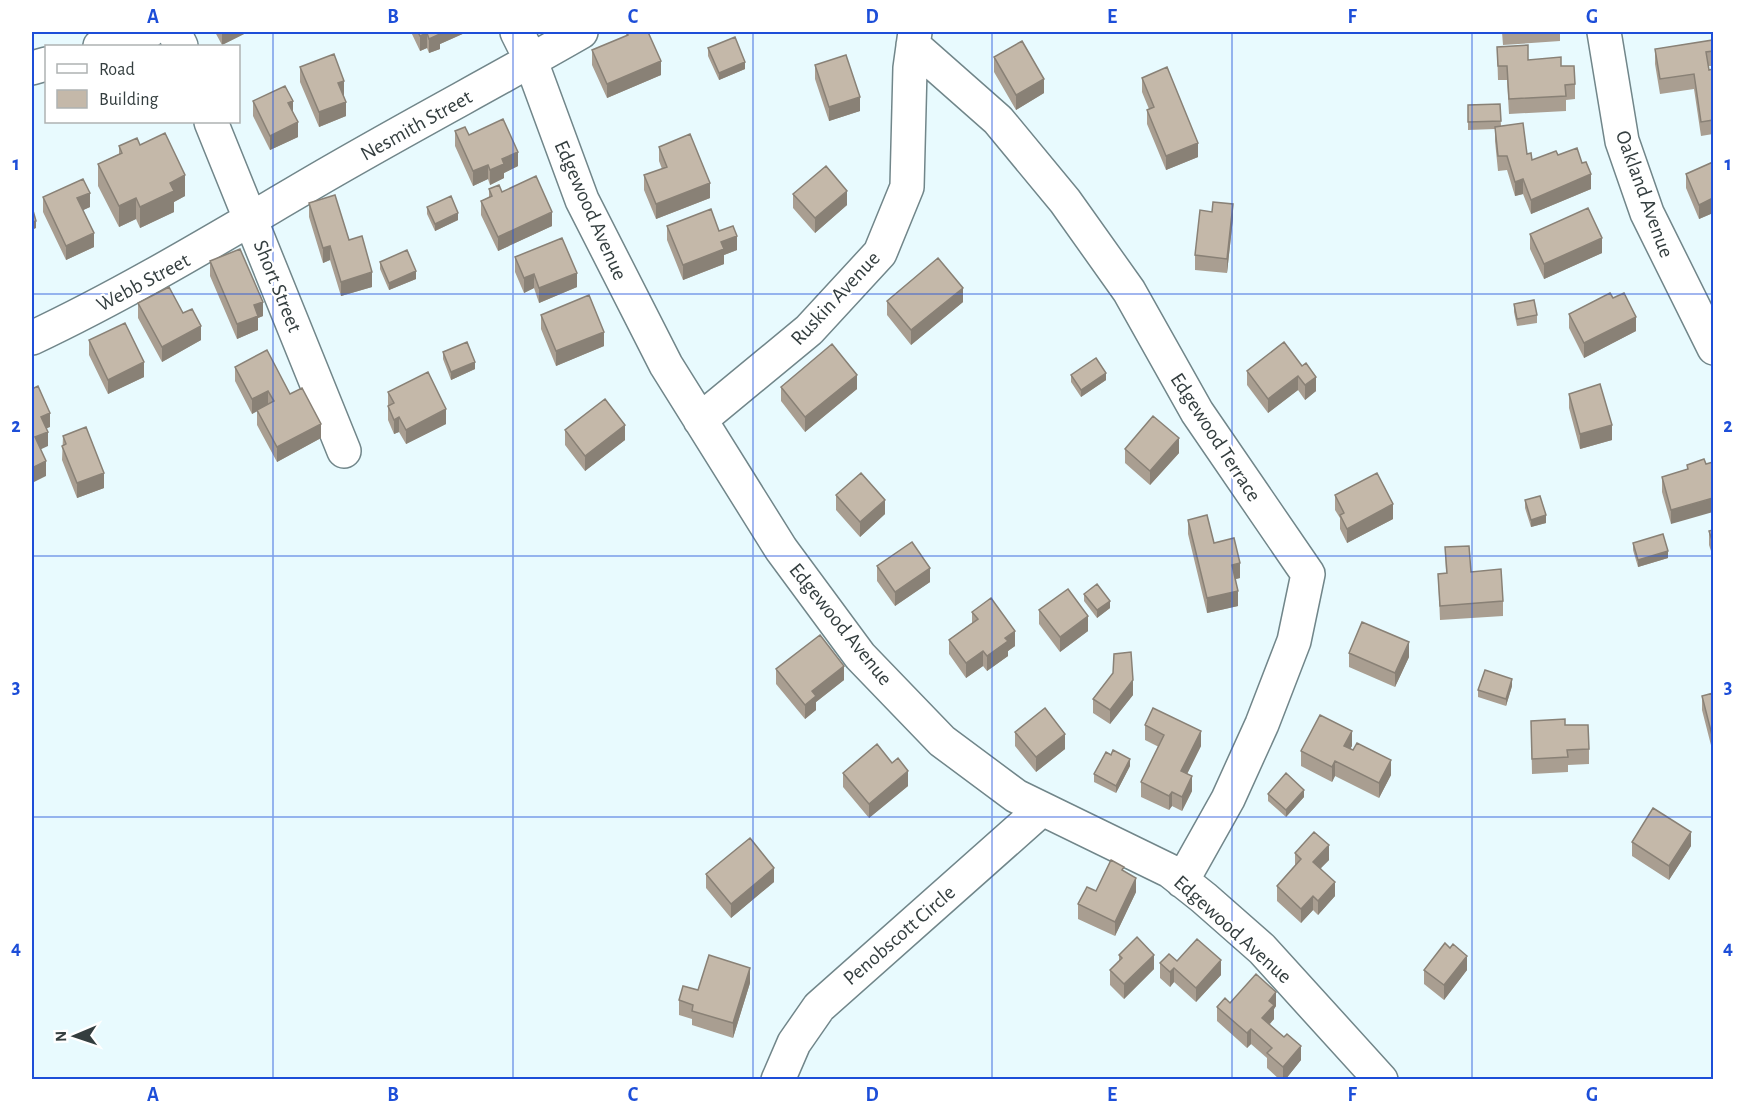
<svg xmlns="http://www.w3.org/2000/svg" width="1745" height="1111" font-family="'Alegreya Sans',sans-serif">
	<style>
		.lines { fill: none; stroke-linecap: round; stroke-linejoin: round }
		.minor-casing { stroke: #71868a; stroke-width: 36 }
		.minor { stroke: #fff; stroke-width: 33 }
		.wall { fill: #a99e91 }
		.shaded-wall { fill: #898176 }
		.building { fill: #c4b8a9; stroke: #898176; stroke-width: 1.5 }
		.grid { fill: none; stroke: #1d4ed8; stroke-width: 1.5; stroke-opacity: 0.55 }
		.labels { text-anchor: middle; stroke-width: 4.5; stroke-linejoin: round; paint-order: stroke }
		.street-label { font-size: 21px; fill: #343e3f; stroke: #fff }
		.neatline { fill: none; stroke: #1d4ed8; stroke-width: 2 }
		.grid-label { font-size: 20px; text-anchor: middle; font-weight: bold; fill: #1d4ed8 }
	</style>
	<rect width="100%" height="100%" fill="#e8fafe"/>
	<g class="lines">
		<defs>
			<path id="minor" d="M174 32 181 46
				M517 32 529 56 582 200 666 365 781 549 860 656 942 741 1016 796 1170 871 1204 898 1262 949 1381 1080
				M1604 32 1622 141 1647 213 1714 348
				M913 45 998 120 1065 201 1129 291 1197 412 1308 574 1294 641 1262 724 1228 799 1182 881
				M100 46 148 32
				M32 68 46 64
				M211 122 344 451
				M32 338C123 295 208 244 295 193 389 137 487 86 581 32
				M700 420 809 330 880 253 907 187 910 68 915 32
				M778 1080 794 1043 819 1007 1042 809"/>
		</defs>
		<!-- minor casing -->
		<use href="#minor" class="minor-casing"/>
		<!-- minor -->
		<use href="#minor" class="minor"/>
	</g>
	<!-- wall -->
	<path class="wall" d="M215 32H248L222 45Z
		M411 32H467L440 44V49L429 53 427 48 420 51Z
		M626 32H648L661 75 607 98 592 65V50L626 36Z
		M1502 32H1560V41L1503 45Z
		M1713 40V66H1709V70L1713 69V134L1701 136 1694 89 1660 94 1655 64V49Z
		M1497 47 1528 60 1561 66 1575 84V99L1566 100V111L1509 114 1507 80H1498Z
		M708 48 745 69 719 80 708 56Z
		M994 57 1044 93 1016 110 994 72Z
		M815 65 860 111 829 121 815 79Z
		M300 67 344 95V96L346 116 319 127 300 82Z
		M1142 78 1198 157 1166 170 1147 124V110L1149 109 1142 92Z
		M253 101 293 112 298 137 270 150 253 116Z
		M1500 104 1501 126 1532 160 1558 155 1591 189 1531 214 1523 194 1515 196 1507 170 1498 171 1495 141V129L1468 130V105Z
		M455 131 469 135 518 166 504 173V178L490 185 488 179 473 186 455 146Z
		M140 145 185 196 174 202V212L140 228 136 219 119 227 98 186V164L119 154V146Z
		M659 147 710 198 656 219 644 190V175L662 169 659 161Z
		M1713 162V213L1699 219 1686 188V174Z
		M489 189 502 192 552 226 498 251 481 215V201L489 197Z
		M793 194 847 205 815 233 793 208Z
		M43 197 90 207 83 210 94 247 66 260 43 212Z
		M309 203 372 287 341 296 330 260 323 263 309 217Z
		M427 207 458 220 435 231 427 214Z
		M1233 218 1227 273 1195 270V255Z
		M667 226 719 231 737 250 724 255V264L683 280 667 240Z
		M1530 234 1602 253 1544 279 1530 249Z
		M515 257 577 287 539 303 534 288 524 293 515 272Z
		M210 261 263 316 258 318V330L237 339 210 276Z
		M380 262 416 279 389 290 380 269Z
		M1613 298 1636 331 1584 358 1569 328V314Z
		M887 301 963 302 911 345 887 315Z
		M138 303 183 313 201 340 162 362 138 318Z
		M1514 304 1537 315V323L1517 326 1514 312Z
		M541 315 604 346 556 366 541 329Z
		M89 340 144 377 108 394 89 355Z
		M1284 342 1316 391 1305 400 1298 390 1268 413 1247 385V371Z
		M443 352 475 369 451 380 443 359Z
		M235 367 290 394 321 438 277 462 257 425V411L252 414 235 381Z
		M1071 375 1106 380 1081 397 1071 382Z
		M781 387 857 389 805 432 781 401Z
		M388 392 446 424 406 444 399 432 394 434 388 420Z
		M1569 394 1612 440 1580 449 1569 408Z
		M565 430 625 440 585 471 565 445Z
		M63 436 104 488 77 498 62 460Z
		M1125 449 1179 453 1150 485 1125 463Z
		M1704 459 1671 524 1662 492V477L1687 470V465Z
		M836 495 885 514 860 537 836 510Z
		M1335 495 1393 519 1347 543 1340 529V518L1335 510Z
		M1525 500 1546 523 1531 527 1525 508Z
		M1188 520 1214 543 1240 578 1235 579 1238 606 1207 613 1188 534Z
		M1713 530V557L1709 545V531Z
		M1633 543 1668 558 1638 567 1633 550Z
		M1445 547 1471 572 1503 601V616L1440 620 1438 574 1446 573Z
		M877 566 930 582 895 606 877 581Z
		M1084 594 1110 608 1097 618 1084 601Z
		M1039 610 1088 631 1060 652 1039 624Z
		M972 612 1015 646 1008 651V656L987 671 983 666 966 678 949 654V640L972 623Z
		M1349 653 1409 657 1395 687 1349 667Z
		M776 669 844 680 816 702V710L805 719 776 684Z
		M1512 686 1506 706 1478 697V690Z
		M1713 693V753L1702 710V696Z
		M1133 695 1110 724 1093 713V699Z
		M1531 721 1565 725 1589 749V764L1568 765V772L1532 774Z
		M1145 725 1201 746 1187 774 1192 791 1182 811 1172 806 1169 810 1141 797V782L1159 747 1145 740Z
		M1015 732 1065 749 1036 772 1015 746Z
		M1352 746 1350 749 1391 775 1379 798 1335 776 1332 782 1301 766V751Z
		M1130 766 1116 793 1094 782V774Z
		M843 773 908 786 869 818 843 787Z
		M1268 794 1304 797 1286 817 1268 801Z
		M1632 842 1691 846 1669 880 1632 856Z
		M1295 853 1329 860 1321 868 1335 896 1318 915 1313 910 1301 923 1277 901V886L1295 867Z
		M1124 872 1136 892 1115 936 1078 919V904Z
		M706 874 774 882 731 918 706 888Z
		M1119 955 1154 969 1124 999 1110 985V970L1119 961Z
		M1177 961 1221 975 1196 1002 1174 982 1170 987 1160 978V963Z
		M1424 970H1467L1444 1000 1424 984Z
		M750 983 733 1038 692 1025V1019L679 1015V1000L698 990Z
		M1230 1003 1276 1006 1274 1009V1019L1270 1024 1301 1060 1285 1080H1280L1267 1068V1058L1251 1044 1247 1048 1217 1021V1007Z"/>
	<!-- shaded-wall -->
	<path class="shaded-wall" d="M222 32H248L222 45Z
		M438 32H467L440 44V49L429 53V39Z
		M427 33V48L420 51V36Z
		M661 61V75L607 98V84Z
		M745 62V69L719 80V73Z
		M1044 79V93L1016 110V95Z
		M344 81V95L338 98V83Z
		M860 97V111L829 121V107Z
		M293 101V116L288 103Z
		M346 102V116L319 127V112Z
		M298 122V137L270 150V136Z
		M1198 143V157L1166 170V156Z
		M518 152V166L504 173V178L490 185V170L502 159Z
		M488 165V179L473 186V171Z
		M1591 174V189L1531 214V200Z
		M185 175V196L174 202V212L140 228V207L170 183Z
		M1523 179V194L1515 196V182Z
		M710 183V198L656 219V204Z
		M847 191V205L815 233V218Z
		M90 193V207L77 213V198Z
		M136 198V219L119 227V206Z
		M1713 198V213L1699 219V205Z
		M1233 204V218L1227 273V259Z
		M552 212V226L498 251V237Z
		M458 213V220L435 231V224Z
		M36 221V228L32 230V222Z
		M94 233V247L66 260V246Z
		M737 236V250L724 255V264L683 280V265L721 242Z
		M1602 238V253L1544 279V264Z
		M330 246V260L323 263V248Z
		M416 271V279L389 290V283Z
		M372 272V287L341 296V282Z
		M577 273V287L539 303V288Z
		M534 274V288L524 293V278Z
		M963 288V302L911 345V330Z
		M263 302V316L258 318V330L237 339V324L254 305Z
		M1636 317V331L1584 358V343Z
		M201 326V340L162 362V347Z
		M604 332V346L556 366V351Z
		M144 362V377L108 394V380Z
		M475 362V369L451 380V372Z
		M1106 373V380L1081 397V390Z
		M857 375V389L805 432V417Z
		M1298 376V390L1268 413V399Z
		M1316 377V391L1305 400V385Z
		M268 391V405L252 414V399Z
		M446 409V424L406 444V430Z
		M50 413V427L41 431V417Z
		M399 417V432L394 434V420Z
		M321 424V438L277 462V447Z
		M625 425V440L585 471V456Z
		M1612 425V440L1580 449V434Z
		M48 432V446L35 452V437Z
		M1179 438V453L1150 485V471Z
		M46 461V476L32 483V468Z
		M104 473V488L77 498V483Z
		M1713 498V512L1671 524V510Z
		M885 500V514L860 537V522Z
		M1393 504V519L1347 543V529Z
		M1546 515V523L1531 527V520Z
		M1668 551V558L1638 567V560Z
		M1240 563V578L1232 580V565Z
		M930 568V582L895 606V592Z
		M1238 591V606L1207 613V598Z
		M1110 601V608L1097 618V610Z
		M1088 616V631L1060 652V637Z
		M1015 631V646L1008 651V656L987 671V656L1005 638Z
		M1409 642V657L1395 687V673Z
		M983 651V666L966 678V663Z
		M844 666V680L816 702V710L805 719V705L812 691Z
		M1512 679V686L1506 706V699Z
		M1133 680V695L1110 724V710Z
		M1201 731V746L1181 786V771Z
		M1352 731V746L1344 760V746Z
		M1065 734V749L1036 772V757Z
		M1130 759V766L1116 793V786Z
		M1391 760V775L1379 798V783Z
		M1335 761V776L1332 782V767Z
		M908 771V786L869 818V804Z
		M1192 776V791L1182 811V797Z
		M1304 790V797L1286 817V810Z
		M1172 792V806L1169 810V796Z
		M1691 832V846L1669 880V866Z
		M1329 845V860L1313 876V862Z
		M774 868V882L731 918V904Z
		M1136 878V892L1115 936V922Z
		M1335 882V896L1318 915V901Z
		M1313 896V910L1301 923V909Z
		M1154 955V969L1124 999V984Z
		M1467 956V970L1444 1000V985Z
		M1221 960V975L1196 1002V988Z
		M750 968V983L733 1038V1023Z
		M1174 968V982L1170 987V972Z
		M1276 992V1006L1274 1009V1019L1262 1032V1018L1269 1001Z
		M1251 1029V1044L1247 1048V1033Z
		M1301 1046V1060L1285 1080H1283V1067Z"/>
	<!-- building -->
	<path class="building" d="M418 32H439L440 34 429 39 427 33 420 36Z
		M627 32H648L661 61 607 84 592 50 628 35Z
		M735 37 745 62 719 73 708 48Z
		M1713 40V51L1706 52 1709 70 1713 69V120L1701 122 1694 74 1660 79 1655 49Z
		M1022 41 1044 79 1016 95 994 57Z
		M1528 45V60L1561 57V66H1574L1575 84 1565 85 1566 96 1509 99 1507 66H1498L1497 47Z
		M334 54 344 81 338 83 346 102 319 112 300 67Z
		M846 55 860 97 829 107 815 65Z
		M1167 67 1198 143 1166 156 1147 110 1154 107 1142 78Z
		M285 86 293 101 288 103 298 122 270 136 253 101Z
		M1500 104 1501 121 1468 122V105Z
		M503 119 518 152 502 159 504 164 490 170 488 165 473 171 455 131 465 127 469 135Z
		M1523 123 1527 154 1531 153 1532 160 1556 151 1558 155 1577 148 1582 163 1586 162 1591 174 1531 200 1523 179 1515 182 1507 156H1498L1495 127Z
		M165 133 185 175 170 183 174 191 140 207 136 198 119 206 98 164 122 153 119 146 137 138 140 145Z
		M690 134 710 183 656 204 644 175 667 167 659 147Z
		M1713 162V198L1699 205 1686 174Z
		M826 166 847 191 815 218 793 194Z
		M536 176 552 212 498 237 481 201 492 196 489 189 499 185 502 192Z
		M83 179 90 193 77 198 94 233 66 246 43 197Z
		M335 195 349 240 362 236 372 272 341 282 330 246 323 248 309 203Z
		M451 196 458 213 435 224 427 207Z
		M1213 202 1233 204 1227 259 1195 255 1200 210 1212 212Z
		M32 207 36 221 32 222Z
		M1588 208 1602 238 1544 264 1530 234Z
		M711 209 719 231 733 226 737 236 721 242 724 249 683 265 667 226Z
		M562 238 577 273 539 288 534 274 524 278 515 257Z
		M240 249 263 302 254 305 258 316 237 324 210 261Z
		M407 250 416 271 389 283 380 262Z
		M938 258 963 288 911 330 887 301Z
		M169 287 183 313 192 309 201 326 162 347 138 303Z
		M1610 293 1613 298 1624 293 1636 317 1584 343 1569 314Z
		M589 295 604 332 556 351 541 315Z
		M1534 300 1537 315 1517 319 1514 304Z
		M125 323 144 362 108 380 89 340Z
		M467 342 475 362 451 372 443 352Z
		M1284 342 1302 366 1306 363 1316 377 1305 385 1298 376 1268 399 1247 371Z
		M832 344 857 375 805 417 781 387Z
		M267 350 290 394 302 388 321 424 277 447 257 410 274 401 268 391 252 399 235 367Z
		M1096 358 1106 373 1081 390 1071 375Z
		M428 372 446 409 406 430 399 417 394 420 388 406 394 403 388 392Z
		M1600 384 1612 425 1580 434 1569 394Z
		M38 386 50 413 41 417 48 432 35 437 46 461 32 468V389Z
		M605 399 625 425 585 456 565 430Z
		M1153 416 1179 438 1150 471 1125 449Z
		M86 427 104 473 77 483 62 446 66 444 63 436Z
		M1704 459 1706 464 1713 462V498L1671 510 1662 477 1688 469 1687 465Z
		M861 473 885 500 860 522 836 495Z
		M1377 473 1393 504 1347 529 1340 515 1344 513 1335 495Z
		M1540 496 1546 515 1531 520 1525 500Z
		M1207 515 1214 543 1234 538 1240 563 1232 565 1238 591 1207 598 1188 520Z
		M1713 530V543L1709 531Z
		M1663 534 1668 551 1638 560 1633 543Z
		M912 542 930 568 895 592 877 566Z
		M1469 546 1471 572 1501 569 1503 601 1440 606 1438 574 1447 573 1445 547Z
		M1097 584 1110 601 1097 610 1084 594Z
		M1068 589 1088 616 1060 637 1039 610Z
		M991 598 1015 631 1005 638 1008 641 987 656 983 651 966 663 949 640 978 619 972 612Z
		M1362 622 1409 642 1395 673 1349 653Z
		M820 635 844 666 812 691 816 696 805 705 776 669Z
		M1131 652 1133 680 1110 710 1093 699 1113 673 1114 654Z
		M1485 670 1512 679 1506 699 1478 690Z
		M1713 693V739L1702 696Z
		M1045 708 1065 734 1036 757 1015 732Z
		M1153 708 1201 731 1181 771 1192 776 1182 797 1172 792 1169 796 1141 782 1164 735 1145 725Z
		M1320 715 1352 731 1344 746 1353 750 1357 743 1391 760 1379 783 1335 761 1332 767 1301 751Z
		M1565 719V725H1588L1589 749 1567 750 1568 757 1532 759 1531 721Z
		M877 744 892 763 898 758 908 771 869 804 843 773Z
		M1113 750 1130 759 1116 786 1094 774 1106 752 1111 755Z
		M1286 773 1304 790 1286 810 1268 794Z
		M1653 808 1691 832 1669 866 1632 842Z
		M1314 832 1329 845 1313 862 1335 882 1318 901 1313 896 1301 909 1277 886 1301 859 1295 853Z
		M750 838 774 868 731 904 706 874Z
		M1111 860 1124 867 1122 870 1136 878 1115 922 1078 904 1087 887 1096 891Z
		M1137 937 1154 955 1124 984 1110 970 1122 958 1119 955Z
		M1197 939 1221 960 1196 988 1174 968 1170 972 1160 963 1169 954 1177 961Z
		M1445 943 1450 948 1453 944 1467 956 1444 985 1424 970Z
		M709 955 750 968 733 1023 692 1011 693 1005 679 1000 683 986 698 990Z
		M1256 974 1276 992 1269 1001 1274 1005 1262 1018 1284 1037 1287 1034 1301 1046 1283 1067 1267 1053 1272 1048 1251 1029 1247 1033 1217 1007 1225 998 1230 1003Z"/>
	<!-- grid -->
	<path class="grid" d="M273 32V1080M513 32V1080M753 32V1080M992 32V1080M1232 32V1080M1472 32V1080M32 294H1714M32 556H1714M32 817H1714"/>
	<g class="labels">
		<!-- street labels -->
		<g class="street-label">
			<text transform="translate(416 125) rotate(-29)" y="7">Nesmith Street</text>
			<text transform="translate(1645 194) rotate(70)" y="7">Oakland Avenue</text>
			<text transform="translate(591 210) rotate(66)" y="7">Edgewood Avenue</text>
			<text transform="translate(143 282) rotate(-28)" y="7">Webb Street</text>
			<text transform="translate(278 286) rotate(68)" y="7">Short Street</text>
			<text transform="translate(835 298) rotate(-47)" y="7">Ruskin Avenue</text>
			<text transform="translate(1216 437) rotate(57)" y="7">Edgewood Terrace</text>
			<text transform="translate(841 624) rotate(51)" y="7">Edgewood Avenue</text>
			<text transform="translate(1233 929) rotate(42)" y="7">Edgewood Avenue</text>
			<text transform="translate(899 935) rotate(-41)" y="7">Penobscott Circle</text>
		</g>
	</g>
	<!-- border -->
	<rect width="1745" height="1111" fill="none" stroke="#ffffff" stroke-width="66"/>
	<!-- legend -->
	<rect x="45" y="45" width="195" height="78" fill="#ffffff" stroke="#aeb2b2" stroke-width="1.5"/>
	<rect x="57" y="64" width="30" height="9" fill="#ffffff" stroke="#aeb2b2" stroke-width="1.5"/>
	<text x="99" y="75" font-size="18" fill="#343e3f">Road</text>
	<rect x="57" y="90" width="30" height="18" fill="#c4b8a9" stroke="#aeb2b2" stroke-width="1.5"/>
	<text x="99" y="105" font-size="18" fill="#343e3f">Building</text>
	<!-- north arrow -->
	<g transform="translate(75 1036) rotate(268)" stroke="#ffffff" stroke-width="4.5" paint-order="stroke">
	<path d="M0-4.5L10 22L0 15L-10 22Z" fill="#343e3f"/>
	<text y="-9" font-size="16" font-weight="bold" text-anchor="middle" fill="#343e3f">N</text>
	</g>
	<rect x="33" y="33" width="1679" height="1045" class="neatline"/>
	<g class="grid-label">
		<text x="153" y="23">A</text>
		<text x="393" y="23">B</text>
		<text x="633" y="23">C</text>
		<text x="872" y="23">D</text>
		<text x="1112" y="23">E</text>
		<text x="1352" y="23">F</text>
		<text x="1592" y="23">G</text>
		<text x="16" y="170">1</text>
		<text x="1728" y="170">1</text>
		<text x="16" y="432">2</text>
		<text x="1728" y="432">2</text>
		<text x="16" y="693">3</text>
		<text x="1728" y="693">3</text>
		<text x="16" y="954">4</text>
		<text x="1728" y="954">4</text>
		<text x="153" y="1101">A</text>
		<text x="393" y="1101">B</text>
		<text x="633" y="1101">C</text>
		<text x="872" y="1101">D</text>
		<text x="1112" y="1101">E</text>
		<text x="1352" y="1101">F</text>
		<text x="1592" y="1101">G</text>
	</g>
</svg>
